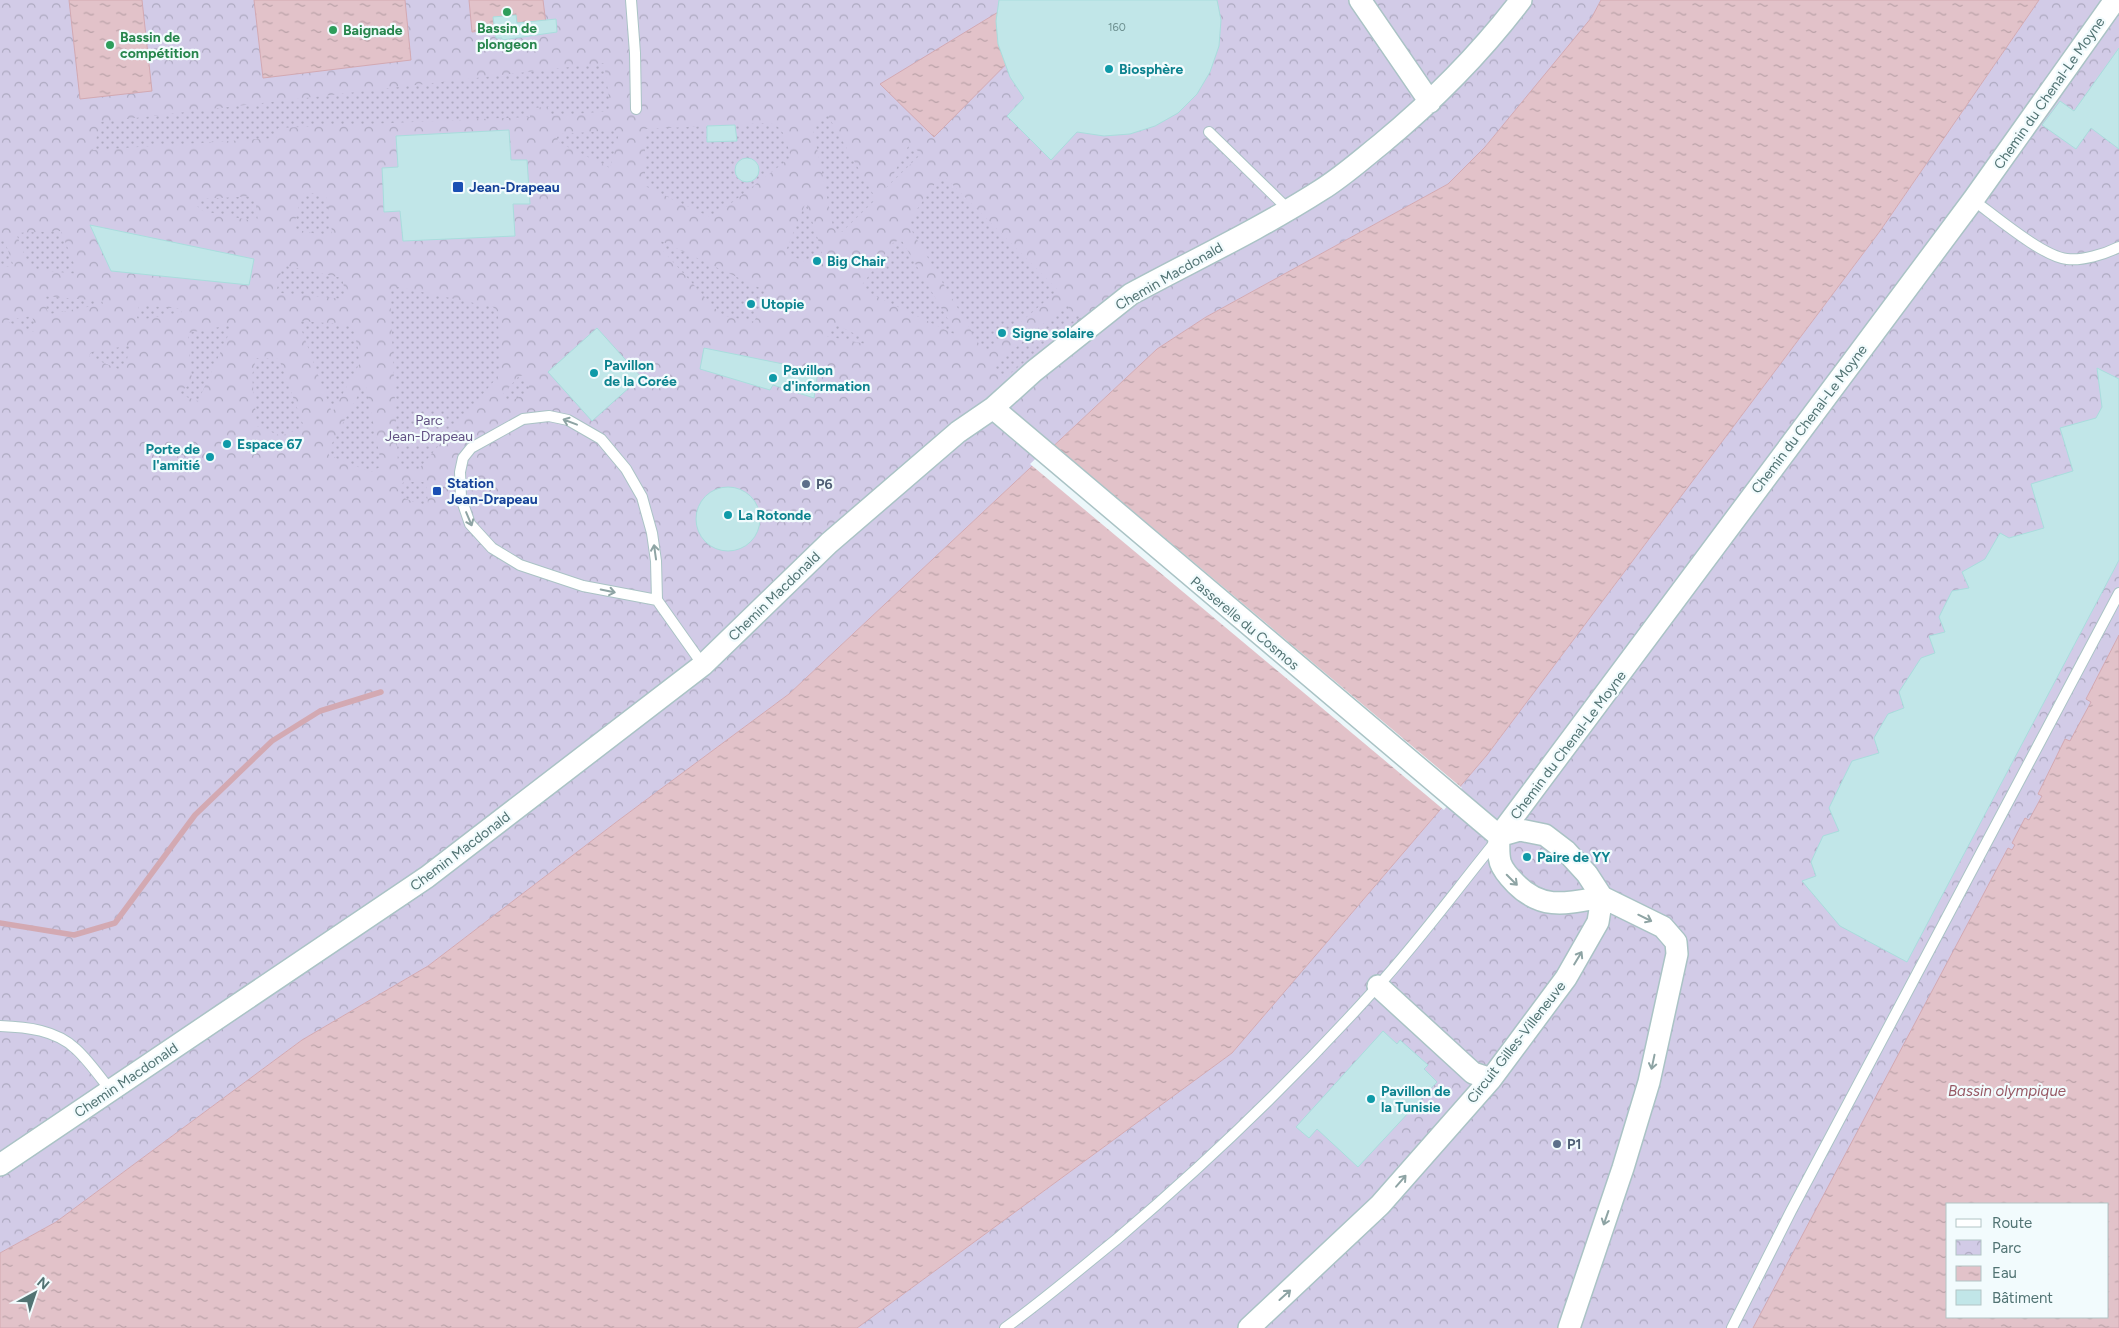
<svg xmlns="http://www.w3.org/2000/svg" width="2119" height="1328" font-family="Figtree,sans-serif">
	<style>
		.park { fill: url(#park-crowns); fill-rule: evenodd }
		.garden { fill: url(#garden-dots) }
		.water { fill: url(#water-ripples); stroke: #d3a9b2; fill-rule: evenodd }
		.pier { fill: #ecf7fa }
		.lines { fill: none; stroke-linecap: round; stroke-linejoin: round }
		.stream { stroke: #d3a9b2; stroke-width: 5.5 }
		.building { fill: #c1e6e8; stroke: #a9dddd }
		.lane-casing { stroke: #aac3c5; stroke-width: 12 }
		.street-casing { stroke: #aac3c5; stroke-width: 24 }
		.lane { stroke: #fff; stroke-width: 10 }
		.street { stroke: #fff; stroke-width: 21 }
		.oneway { stroke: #8ea4a4 }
		.leisure-dot { fill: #2e9e5b; stroke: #f2fbfd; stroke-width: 2 }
		.culture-dot { fill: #0f9aa8; stroke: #f2fbfd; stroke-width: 2 }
		.transit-dot { fill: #1a4fb4; stroke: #f2fbfd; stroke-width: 2 }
		.service-dot { fill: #5c6f8a; stroke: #f2fbfd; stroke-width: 2 }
		.labels { text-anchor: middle; stroke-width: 4.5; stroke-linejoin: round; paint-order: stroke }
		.number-label { font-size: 11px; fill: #6d9090 }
		.leisure-label { font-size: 14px; font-weight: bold; fill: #27864d; stroke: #f2fbfd; text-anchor: start }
		.culture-label { font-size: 14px; font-weight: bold; fill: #0d838f; stroke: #f2fbfd; text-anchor: start }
		.street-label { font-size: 14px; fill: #517373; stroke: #f2fbfd }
		.transit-label { font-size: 14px; font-weight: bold; fill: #164399; stroke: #f2fbfd; text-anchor: start }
		.park-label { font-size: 14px; fill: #625183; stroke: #f2fbfd }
		.service-label { font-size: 14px; font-weight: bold; fill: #4e5e75; stroke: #f2fbfd; text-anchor: start }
		.water-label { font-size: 15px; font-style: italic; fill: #975864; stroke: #f2fbfd }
	</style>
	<defs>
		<pattern id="park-crowns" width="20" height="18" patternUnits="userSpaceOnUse" patternTransform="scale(1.25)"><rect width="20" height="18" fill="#d2cbe7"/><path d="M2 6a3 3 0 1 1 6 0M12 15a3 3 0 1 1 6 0" fill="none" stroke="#ada9c0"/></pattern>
		<pattern id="garden-dots" width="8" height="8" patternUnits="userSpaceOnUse" patternTransform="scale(1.25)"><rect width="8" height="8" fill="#d2cbe7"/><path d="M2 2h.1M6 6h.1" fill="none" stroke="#ada9c0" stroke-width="1.8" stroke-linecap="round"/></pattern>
		<pattern id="water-ripples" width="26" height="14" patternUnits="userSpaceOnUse" patternTransform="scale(1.25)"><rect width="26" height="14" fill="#e2c2c9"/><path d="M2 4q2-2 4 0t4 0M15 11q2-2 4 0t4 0" fill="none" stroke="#baa2a8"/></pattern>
	</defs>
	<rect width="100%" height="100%" fill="#ecf7fa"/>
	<!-- park -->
	<path class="park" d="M0 0H1601L1593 17 1485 147 1448 184 1206 317 1157 349 789 694 619 820 428 966 302 1040 56 1222 0 1253Z
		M2039 0H2119V1328H857L1232 1053 1487 755 1880 231ZM1948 1204H2108V1317H1948Z"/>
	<!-- garden -->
	<path class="garden" d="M604 63 611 111 549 116V107L530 108V117L278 128 276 138 93 150 101 122Z
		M827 114 876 199 842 232 835 230 833 226 813 129C814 121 821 118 827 114Z
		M769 123C785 126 786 142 791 157L712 218 645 186V129Z
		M620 130 610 168 558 142 557 137 561 134Z
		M910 143 921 154 886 188Z
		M942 177 946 178 1057 289V291L986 352 982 349 909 226V221L938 179Z
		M320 193 326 197 332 231 331 235 327 236 293 229 302 194Z
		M255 196 258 222 203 211 197 206V202L201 199Z
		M806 202 822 252 821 255 810 264 785 253Z
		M61 231 78 274 30 269 16 233Z
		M2 234 14 267 0 266V235Z
		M659 240 768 292 754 322 721 315 656 243Z
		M899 240 902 241 956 333 954 334 863 290 862 285 893 243Z
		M287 266 342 278 346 296 343 299 281 293 277 289 282 267Z
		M398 287 493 307 498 312 500 374 417 471H404L398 465 390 294 391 288Z
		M43 296 102 301 103 304 50 314 48 313Z
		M1068 302 1070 317 1083 315 1002 380 995 369 996 365Z
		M139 305 182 309V312L140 320 137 318Z
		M32 316 37 333 8 322V320Z
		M301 321 351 325 353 328 361 361 333 411 331 410 299 323Z
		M835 324 867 340 866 344 826 336Z
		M230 325 232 327 198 401 178 394 192 382 188 333Z
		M126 346H129V349L125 370 123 371 90 357 89 355 92 352Z
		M256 358 279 359 304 427 281 436 257 426 252 376Z
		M519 376H523L530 389 529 392 511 401H505L503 394Z
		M363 386 366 387 381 462 380 467 371 472 333 457 329 455 328 451Z
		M404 482H423L426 484 428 504 423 506 402 497 399 487Z"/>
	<!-- water -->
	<path class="water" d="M69 0H142L152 91 80 99Z
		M254 0H405L411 60 263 78Z
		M469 0H543L546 24 472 32Z
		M1018 0 1050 20 934 137 880 84Z
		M1601 0H2039L1880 231 1487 755 1232 1053 857 1328H0V1253L56 1222 302 1040 428 966 619 820 789 694 1157 349 1206 317 1448 184 1485 147 1592 17Z
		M2119 635V1328H1753L2008 848 2012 850 2015 845 2012 843 2025 818 2029 820 2042 796 2038 794 2065 739 2070 741 2091 702 2086 699ZM1948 1204H2108V1317H1948Z"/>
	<!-- pier -->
	<path class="pier" d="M1052 443 1462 788 1444 810 1030 464Z"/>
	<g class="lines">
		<!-- stream -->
		<path class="stream" d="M0 923 74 935 115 923 195 815 272 741 320 711 381 692"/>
	</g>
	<!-- building -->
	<path class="building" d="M999 0H1217L1221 20 1219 46 1210 72 1197 94 1178 113 1155 126 1130 134 1104 136 1077 132 1051 160 1007 116 1024 98 1010 77 998 44 996 21Z
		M516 15 517 23 556 19 557 32 502 40V38H496L493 17Z
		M2119 48V149L2091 128 2076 149 2042 125 2060 101 2074 111Z
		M735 125 737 141 707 142V126Z
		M509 130 511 160H527L530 204H513L515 236 403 241 400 211 384 212 383 186 382 168 398 167 396 136Z
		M735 170a12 12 0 1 1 24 0a12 12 0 1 1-24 0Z
		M90 225 254 259 249 285 111 271Z
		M597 328 641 377 592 421 548 372Z
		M704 348 818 371 814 398 773 385 770 390 700 369Z
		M2097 368 2119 379V560L1907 962 1840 926 1802 881 1816 876 1811 862 1823 836 1839 831 1829 808 1852 761 1879 753 1874 738 1888 714 1904 708 1899 692 1921 658 1935 653 1929 636 1945 632 1939 617 1952 591 1969 588 1962 572 1985 559 2000 533 2009 538 2044 528 2031 484 2073 471 2060 428 2096 418 2102 407Z
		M696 519a32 32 0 1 1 64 0a32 32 0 1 1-64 0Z
		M1383 1031 1397 1044 1400 1040 1428 1065 1424 1069 1437 1082 1358 1167 1317 1129 1309 1138 1296 1127Z"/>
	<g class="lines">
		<defs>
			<path id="lane" d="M631 0 635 53 636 109
				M1209 132 1289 210
				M1973 200C1994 215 2043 257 2067 259 2082 261 2105 254 2119 247
				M657 600 583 586 520 565 492 548 470 524 461 498 460 472 463 458 471 448 523 419 549 416 568 420 601 439 626 469 642 497 652 533 656 561 657 600 703 665
				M0 1026C27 1027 56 1030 76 1049 89 1061 100 1077 111 1091
				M1005 1328C1044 1300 1080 1269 1117 1239 1209 1161 1296 1077 1377 987 1419 941 1457 889 1496 841
				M1732 1328 1791 1211 2119 593"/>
			<path id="street" d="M1360 0 1430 102
				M993 408 1499 836
				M1499 836 1973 200 2115 0
				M1499 836 1520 830 1545 835 1566 851 1587 874 1602 897 1663 927 1676 942 1677 954 1649 1082 1623 1168 1569 1328
				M1499 836C1498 861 1498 866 1516 884 1543 911 1568 903 1602 897
				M1378 986 1473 1073 1491 1079
				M0 1165 427 877 703 665 829 543 958 432 993 408 1034 371 1131 294C1194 260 1260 229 1321 190 1342 177 1361 160 1381 144 1433 101 1480 54 1521 0
				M1249 1328 1380 1205 1491 1079 1566 978 1598 922 1602 897"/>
		</defs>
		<!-- lane casing -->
		<use href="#lane" class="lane-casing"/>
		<!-- street casing -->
		<use href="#street" class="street-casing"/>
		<!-- lane -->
		<use href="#lane" class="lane"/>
		<!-- street -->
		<use href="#street" class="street"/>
	</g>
	<!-- one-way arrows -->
	<defs><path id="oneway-shaft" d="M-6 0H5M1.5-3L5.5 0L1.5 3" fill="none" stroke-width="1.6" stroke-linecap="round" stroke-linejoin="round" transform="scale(1.25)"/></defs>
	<g class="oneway">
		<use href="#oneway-shaft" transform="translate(570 422) rotate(-159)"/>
		<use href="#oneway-shaft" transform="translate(469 519) rotate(67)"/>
		<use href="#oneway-shaft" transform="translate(655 552) rotate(-98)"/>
		<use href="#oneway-shaft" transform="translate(608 591) rotate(12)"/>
		<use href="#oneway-shaft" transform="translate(1512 880) rotate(45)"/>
		<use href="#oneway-shaft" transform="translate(1645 918) rotate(26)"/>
		<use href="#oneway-shaft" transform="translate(1578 958) rotate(-59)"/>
		<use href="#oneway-shaft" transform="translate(1653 1062) rotate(102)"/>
		<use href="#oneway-shaft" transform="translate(1401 1181) rotate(-49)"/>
		<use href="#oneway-shaft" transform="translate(1606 1218) rotate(109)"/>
		<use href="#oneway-shaft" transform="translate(1285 1295) rotate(-42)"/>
	</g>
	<!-- markers -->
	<g class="leisure-dot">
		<circle cx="507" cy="12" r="5"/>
		<circle cx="333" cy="30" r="5"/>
		<circle cx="110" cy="45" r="5"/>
	</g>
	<g class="culture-dot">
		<circle cx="1109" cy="69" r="5"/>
		<circle cx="817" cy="261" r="5"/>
		<circle cx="751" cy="304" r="5"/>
		<circle cx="1002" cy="333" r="5"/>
		<circle cx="594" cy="373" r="5"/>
		<circle cx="773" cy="378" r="5"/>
		<circle cx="227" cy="444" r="5"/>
		<circle cx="210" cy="457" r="5"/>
		<circle cx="728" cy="515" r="5"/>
		<circle cx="1527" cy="857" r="5"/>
		<circle cx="1371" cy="1099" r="5"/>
	</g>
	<g class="transit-dot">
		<rect x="452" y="181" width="12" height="12" rx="2.5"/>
		<rect x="432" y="486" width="10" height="10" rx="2.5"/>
	</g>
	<g class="service-dot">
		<circle cx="806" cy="484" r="5"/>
		<circle cx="1557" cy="1144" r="5"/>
	</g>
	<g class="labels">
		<!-- number labels -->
		<g class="number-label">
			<text x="1117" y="31">160</text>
		</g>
		<!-- leisure labels -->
		<g class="leisure-label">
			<text x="507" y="33" text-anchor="middle">Bassin de<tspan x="507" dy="16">plongeon</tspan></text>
			<text x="343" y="35">Baignade</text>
			<text x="120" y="42">Bassin de<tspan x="120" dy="16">compétition</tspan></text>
		</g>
		<!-- culture labels -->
		<g class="culture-label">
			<text x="1119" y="74">Biosphère</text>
			<text x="827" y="266">Big Chair</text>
			<text x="761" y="309">Utopie</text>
			<text x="1012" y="338">Signe solaire</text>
			<text x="604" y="370">Pavillon<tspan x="604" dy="16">de la Corée</tspan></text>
			<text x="783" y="375">Pavillon<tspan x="783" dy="16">d'information</tspan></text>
			<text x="237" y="449">Espace 67</text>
			<text x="200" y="454" text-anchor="end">Porte de<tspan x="200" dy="16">l'amitié</tspan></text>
			<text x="738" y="520">La Rotonde</text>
			<text x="1537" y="862">Paire de YY</text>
			<text x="1381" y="1096">Pavillon de<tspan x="1381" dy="16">la Tunisie</tspan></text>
		</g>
		<!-- street labels -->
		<g class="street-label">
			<text transform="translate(2049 93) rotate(-55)" y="5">Chemin du Chenal-Le Moyne</text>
			<text transform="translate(1169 276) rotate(-30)" y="5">Chemin Macdonald</text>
			<text transform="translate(1809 419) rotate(-53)" y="5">Chemin du Chenal-Le Moyne</text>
			<text transform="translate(774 596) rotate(-44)" y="5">Chemin Macdonald</text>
			<text transform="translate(1245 623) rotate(40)" y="5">Passerelle du Cosmos</text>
			<text transform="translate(1568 745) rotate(-53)" y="5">Chemin du Chenal-Le Moyne</text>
			<text transform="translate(460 851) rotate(-37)" y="5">Chemin Macdonald</text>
			<text transform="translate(1516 1042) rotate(-52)" y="5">Circuit Gilles-Villeneuve</text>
			<text transform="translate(126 1080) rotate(-34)" y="5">Chemin Macdonald</text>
		</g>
		<!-- transit labels -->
		<g class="transit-label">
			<text x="469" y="192">Jean-Drapeau</text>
			<text x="447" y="488">Station<tspan x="447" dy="16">Jean-Drapeau</tspan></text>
		</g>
		<!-- park labels -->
		<g class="park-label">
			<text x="429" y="425">Parc<tspan x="429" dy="16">Jean-Drapeau</tspan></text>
		</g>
		<!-- service labels -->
		<g class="service-label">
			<text x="816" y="489">P6</text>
			<text x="1567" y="1149">P1</text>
		</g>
		<!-- water labels -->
		<g class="water-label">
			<text x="2007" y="1096">Bassin olympique</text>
		</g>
	</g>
	<!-- legend -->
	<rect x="1946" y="1203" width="162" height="115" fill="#f2fbfd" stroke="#b2c5c6"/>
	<rect x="1956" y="1219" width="25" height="8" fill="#ffffff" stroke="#b2c5c6"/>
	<text x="1992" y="1228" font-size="15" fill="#517373">Route</text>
	<rect x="1956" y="1240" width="25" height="15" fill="url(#park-crowns)" stroke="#b2c5c6"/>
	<text x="1992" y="1253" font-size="15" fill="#517373">Parc</text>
	<rect x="1956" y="1266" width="25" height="15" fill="url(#water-ripples)" stroke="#b2c5c6"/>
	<text x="1992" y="1278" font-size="15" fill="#517373">Eau</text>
	<rect x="1956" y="1290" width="25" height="15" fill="#c1e6e8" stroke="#b2c5c6"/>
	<text x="1992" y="1303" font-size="15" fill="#517373">Bâtiment</text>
	<!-- north arrow -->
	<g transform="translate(35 1293) rotate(40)" stroke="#f2fbfd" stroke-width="4" paint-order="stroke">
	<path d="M0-4L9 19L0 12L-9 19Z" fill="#517373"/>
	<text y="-8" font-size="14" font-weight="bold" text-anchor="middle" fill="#517373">N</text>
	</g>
</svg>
